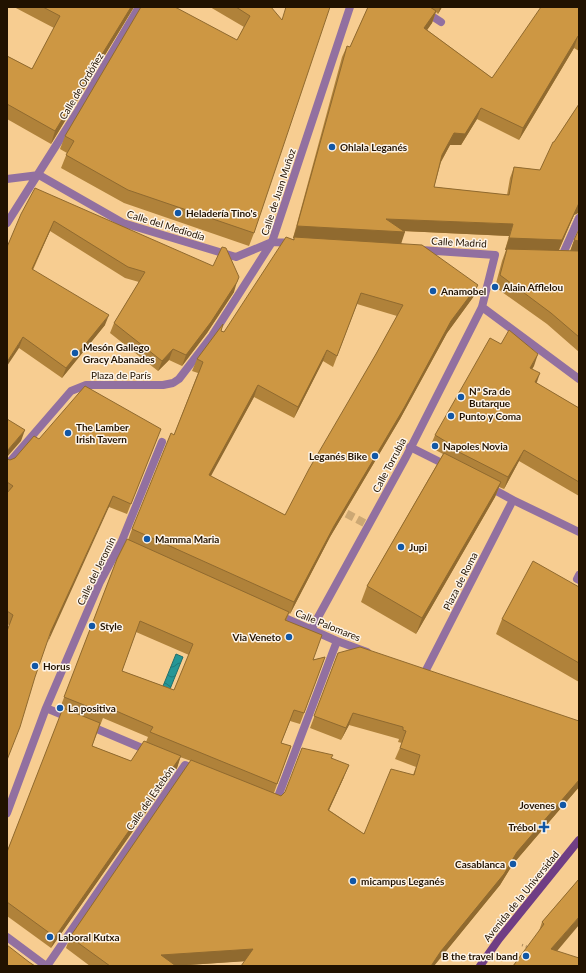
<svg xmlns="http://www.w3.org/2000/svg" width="586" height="973" font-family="Lato,sans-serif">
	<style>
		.water { fill: url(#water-waves); stroke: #246e69 }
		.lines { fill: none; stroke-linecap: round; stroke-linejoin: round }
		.street-tunnel { stroke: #cca874; stroke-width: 8; stroke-dasharray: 8 4; stroke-linecap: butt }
		.path { stroke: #ab8a5d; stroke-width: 2.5; stroke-dasharray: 1 3; stroke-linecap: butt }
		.street { stroke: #9270a0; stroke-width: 8 }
		.secondary { stroke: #703e84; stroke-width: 8 }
		.wall { fill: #b0823a; fill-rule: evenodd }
		.shaded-wall { fill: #906a2f }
		.building { fill: #cd9743; stroke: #906a2f; fill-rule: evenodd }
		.poi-dot { fill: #1157a6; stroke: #fdf4e8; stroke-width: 1.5 }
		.labels { text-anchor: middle; stroke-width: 3; stroke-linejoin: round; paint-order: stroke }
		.street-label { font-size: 10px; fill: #211200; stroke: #fdf4e8 }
		.poi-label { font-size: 10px; font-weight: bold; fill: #211200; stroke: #fdf4e8; text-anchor: start }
	</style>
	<defs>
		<pattern id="water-waves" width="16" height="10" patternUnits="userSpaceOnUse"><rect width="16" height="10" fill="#259696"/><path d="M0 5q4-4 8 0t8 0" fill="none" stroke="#207978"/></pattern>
	</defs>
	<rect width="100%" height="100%" fill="#f7cd91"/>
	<!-- water -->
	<path class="water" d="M176 654 183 657 168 694 161 691Z"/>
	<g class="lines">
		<!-- street-tunnel -->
		<path class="street-tunnel" d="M336 508 368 525"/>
		<!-- path -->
		<path class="path" d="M522 945 530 948"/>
		<!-- street -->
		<path class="street" d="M418 7 441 22
			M39 175 123 223 236 257 272 242 293 243
			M7 179 39 175
			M7 223 76 114 139 7
			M562 256 579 218
			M482 307 579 379
			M410 447 448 466
			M7 465 71 391 86 385H163L173 383 179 379 212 336 272 242 350 7
			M489 487 513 500
			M121 543 135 549
			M579 575 577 579 579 580
			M278 615 337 641 367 652
			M311 630 406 457 482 307 495 255 421 250
			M425 672 513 500 579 532
			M46 708 70 718
			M90 726 149 751
			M273 800 276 802 337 641
			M7 813 46 708 100 582 121 543 162 442
			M7 937 46 966
			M47 966 185 765 197 770"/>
		<!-- secondary -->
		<path class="secondary" d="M480 966 499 939 579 840"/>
	</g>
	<!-- wall -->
	<path class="wall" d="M14 7H134L51 144 7 119V56L32 69 54 28Z
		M210 7H271L254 233 249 246 124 203 61 168 67 153 60 149 65 136 237 40 244 27Z
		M368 7H442L438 14 436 12 432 23 427 30 492 78 579 7V51L574 48 519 140 477 119 461 145H450L441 162 434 187 507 195 510 178 514 167 540 170 554 142 579 104V213H578L574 215 559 250 570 251 579 229V352L547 324 495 287 502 261 506 250H505L509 236 404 231 401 243 474 296 447 333 400 419 330 537 290 614 289 613 286 621 313 660 325 657 300 724 290 721 281 743 291 746 274 793 281 796 332 758 344 777 329 810 364 834 413 775 416 767 395 759 402 743 398 742 399 739 349 725 341 740 310 728 338 653 579 721V787L513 864 500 885 436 963 244 961 176 966H90L66 948 70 937 191 761 180 757 177 768 51 948 7 916V852L63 709 60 708 117 559 128 540 132 529 174 435 198 373 192 371 197 359 221 331 224 332 293 240 294 238H293L342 57 347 46 350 47ZM357 304 397 316 376 354 285 515 210 476 254 397 294 418 323 361 333 367ZM136 632 189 655 174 690 122 671ZM103 718 148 737 146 742 131 761 92 746Z
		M35 188 234 292 207 333 182 366 169 360 158 371 110 333 114 323 139 282 125 278 50 231 33 270 105 325 62 378 19 348Z
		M534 366 532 369 536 383 579 408V496L519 461 504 489 499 487 495 497 416 634 361 602 367 586 443 454 430 447 435 435Z
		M39 439H157L127 514 109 507 9 625 7 624V459L10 460 15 458Z
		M579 587V682L496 634 502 619Z
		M579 879 557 951 513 966 538 934 542 922Z"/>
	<!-- shaded-wall -->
	<path class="shaded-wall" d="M131 7H134L51 144 55 131Z
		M440 7H442L438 14Z
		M436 11 432 23 420 40 424 28Z
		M578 36 574 48 519 140 523 128Z
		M481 108 477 119 461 145H450L438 167 442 155 454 133Z
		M579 203V210L578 213 574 215 558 252 505 250 509 238Z
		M386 219 513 224 509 236 382 230Z
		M54 221 50 231 28 279 32 269Z
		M297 226 405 232 401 244 293 238Z
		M574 240 579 241V253L570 252Z
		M237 282 234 292 207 333 182 366 186 355Z
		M478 285 474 296 447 333 400 419 330 537 290 614 294 602 334 526 451 321Z
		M109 315 105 325 62 378 66 368Z
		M23 337 19 348 7 366V362Z
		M173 349 169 360 158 371 162 361Z
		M327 350 323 361 294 418 298 407Z
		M538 354 534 366 526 379 530 368Z
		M540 373 536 385 535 382Z
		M258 385 254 397 205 487 209 475Z
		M25 430 21 441 7 457V451Z
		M524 450 519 461 504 489 508 477Z
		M501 482 495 497 416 634 422 618Z
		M113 496 109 507 48 642 51 631Z
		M353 713 349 725 341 740 346 728Z
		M181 756 177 768 51 948 55 937Z
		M349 765 344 777 324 821 328 810Z
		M579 780V787L513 864 500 885 434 966H431L441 951 517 852Z
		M579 917V925L547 963 551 949Z
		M253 949 249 961 171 966 161 955Z"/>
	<!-- building -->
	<path class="building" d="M43 7H131L55 131 7 104V56L32 69 60 16Z
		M141 7H175L237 40 250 16 236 7H271L282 20 286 7H330L254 233 128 190 66 155 74 141 65 136Z
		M368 7H430L436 11 424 28 492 78 541 7H579V37L578 36 523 128 481 108 465 134 454 133 442 155 434 187 509 195 514 167 540 170 553 142H554L579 104V203L562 240 509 238 513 224 386 219 405 232 297 226 347 46 350 47Z
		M35 188 213 266 222 247 226 248 239 277 237 282 211 322 186 355 173 349 162 361 114 323 145 272 128 267 54 221 32 269 109 315 66 368 23 337 7 362V247L21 214Z
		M579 229V241L574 240Z
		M286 237 294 240V237L422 245 478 285 451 321 404 408 334 526 294 602 132 529 171 433 174 435 203 362 197 359 223 324 221 331 224 332ZM361 293 403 305 376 354 309 469 285 515 209 475 258 385 298 407 327 350 337 356Z
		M507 249 579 251V337L551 313 500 275Z
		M509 330 538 354 530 368 540 373 535 382 579 408V482L524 450 508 477 449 447 450 444 435 435 490 338 501 344Z
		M85 386 161 429 131 504 113 496 51 631 35 677 20 727 7 760V631L13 615 7 611V493L13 486 7 482V459L10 460 15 458 34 436 39 439Z
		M7 419 25 430 7 451Z
		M444 453 501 482 422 618 367 586Z
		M127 539 289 612 285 620 322 635 313 660 325 657 304 713 294 710 281 743 291 746 277 784 150 732 153 727 107 707 104 713 64 697 117 559ZM140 621 193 644 174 690 122 671Z
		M533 561 579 587V663L502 619Z
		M360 647 579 721V780L517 852 504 874 441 951 431 966H241L253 949 161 955 176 966H110L70 937 191 760 281 796 285 792 302 748 333 755 331 758 349 765 328 810 364 834 391 769 414 775 420 755 400 748 406 731 403 730V727L353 713 346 728 314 716 338 653Z
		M63 708 100 723 92 746 131 761 144 741 181 756 55 937 7 902V852Z
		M579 879V917L551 949 579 958V966H513L544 924 542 922Z
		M7 945 29 962 35 966H7Z"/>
	<!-- markers -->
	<g class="poi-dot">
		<circle cx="332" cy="147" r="4"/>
		<circle cx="178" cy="213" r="4"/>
		<circle cx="495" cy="287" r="4"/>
		<circle cx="433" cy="291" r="4"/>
		<circle cx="75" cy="353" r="4"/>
		<circle cx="461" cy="397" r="4"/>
		<circle cx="451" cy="416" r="4"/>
		<circle cx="68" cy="433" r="4"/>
		<circle cx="435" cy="446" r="4"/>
		<circle cx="375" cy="456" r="4"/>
		<circle cx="147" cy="539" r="4"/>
		<circle cx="401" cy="547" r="4"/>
		<circle cx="92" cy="626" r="4"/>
		<circle cx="289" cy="637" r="4"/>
		<circle cx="35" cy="666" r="4"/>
		<circle cx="60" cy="708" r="4"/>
		<circle cx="563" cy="805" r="4"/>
		<path d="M542 821h4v4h4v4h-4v4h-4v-4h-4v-4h4z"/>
		<circle cx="513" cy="864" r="4"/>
		<circle cx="353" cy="881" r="4"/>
		<circle cx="50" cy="937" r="4"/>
		<circle cx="526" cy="956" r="4"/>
	</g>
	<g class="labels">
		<!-- street labels -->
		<g class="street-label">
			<text transform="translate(81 86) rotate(-59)" y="4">Calle de Ordóñez</text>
			<text transform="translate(278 192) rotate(-72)" y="4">Calle de Juan Muñoz</text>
			<text transform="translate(166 225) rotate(17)" y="4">Calle del Mediodía</text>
			<text transform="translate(459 242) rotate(3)" y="4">Calle Madrid</text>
			<text x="121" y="379">Plaza de París</text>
			<text transform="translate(389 465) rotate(-62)" y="4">Calle Torrubia</text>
			<text transform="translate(96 571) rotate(-64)" y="4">Calle del Jeromín</text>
			<text transform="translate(460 581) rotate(-63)" y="4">Plaza de Roma</text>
			<text transform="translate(328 625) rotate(22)" y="4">Calle Palomares</text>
			<text transform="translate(150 798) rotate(-55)" y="4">Calle del Estebón</text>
			<text transform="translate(521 896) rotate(-51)" y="4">Avenida de la Universidad</text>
		</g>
		<!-- poi labels -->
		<g class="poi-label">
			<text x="340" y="151">Ohlala Leganés</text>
			<text x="186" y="217">Heladería Tino's</text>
			<text x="503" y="291">Alain Afflelou</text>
			<text x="441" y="295">Anamobel</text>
			<text x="83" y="351">Mesón Gallego<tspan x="83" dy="12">Gracy Abanades</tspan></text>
			<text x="469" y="395">Nª Sra de<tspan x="469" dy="12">Butarque</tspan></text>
			<text x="459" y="420">Punto y Coma</text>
			<text x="76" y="431">The Lamber<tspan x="76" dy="12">Irish Tavern</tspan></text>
			<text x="443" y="450">Napoles Novia</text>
			<text x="367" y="460" text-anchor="end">Leganés Bike</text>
			<text x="155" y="543">Mamma Maria</text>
			<text x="409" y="551">Jupi</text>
			<text x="100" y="630">Style</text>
			<text x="281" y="641" text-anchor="end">Via Veneto</text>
			<text x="43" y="670">Horus</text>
			<text x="68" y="712">La positiva</text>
			<text x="555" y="809" text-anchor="end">Jovenes</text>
			<text x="536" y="831" text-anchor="end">Trébol</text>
			<text x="505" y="868" text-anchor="end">Casablanca</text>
			<text x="361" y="885">micampus Leganés</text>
			<text x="58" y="941">Laboral Kutxa</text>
			<text x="518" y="960" text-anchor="end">B the travel band</text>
		</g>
	</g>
	<!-- border -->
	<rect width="586" height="973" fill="none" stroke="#211200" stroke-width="16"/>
</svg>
